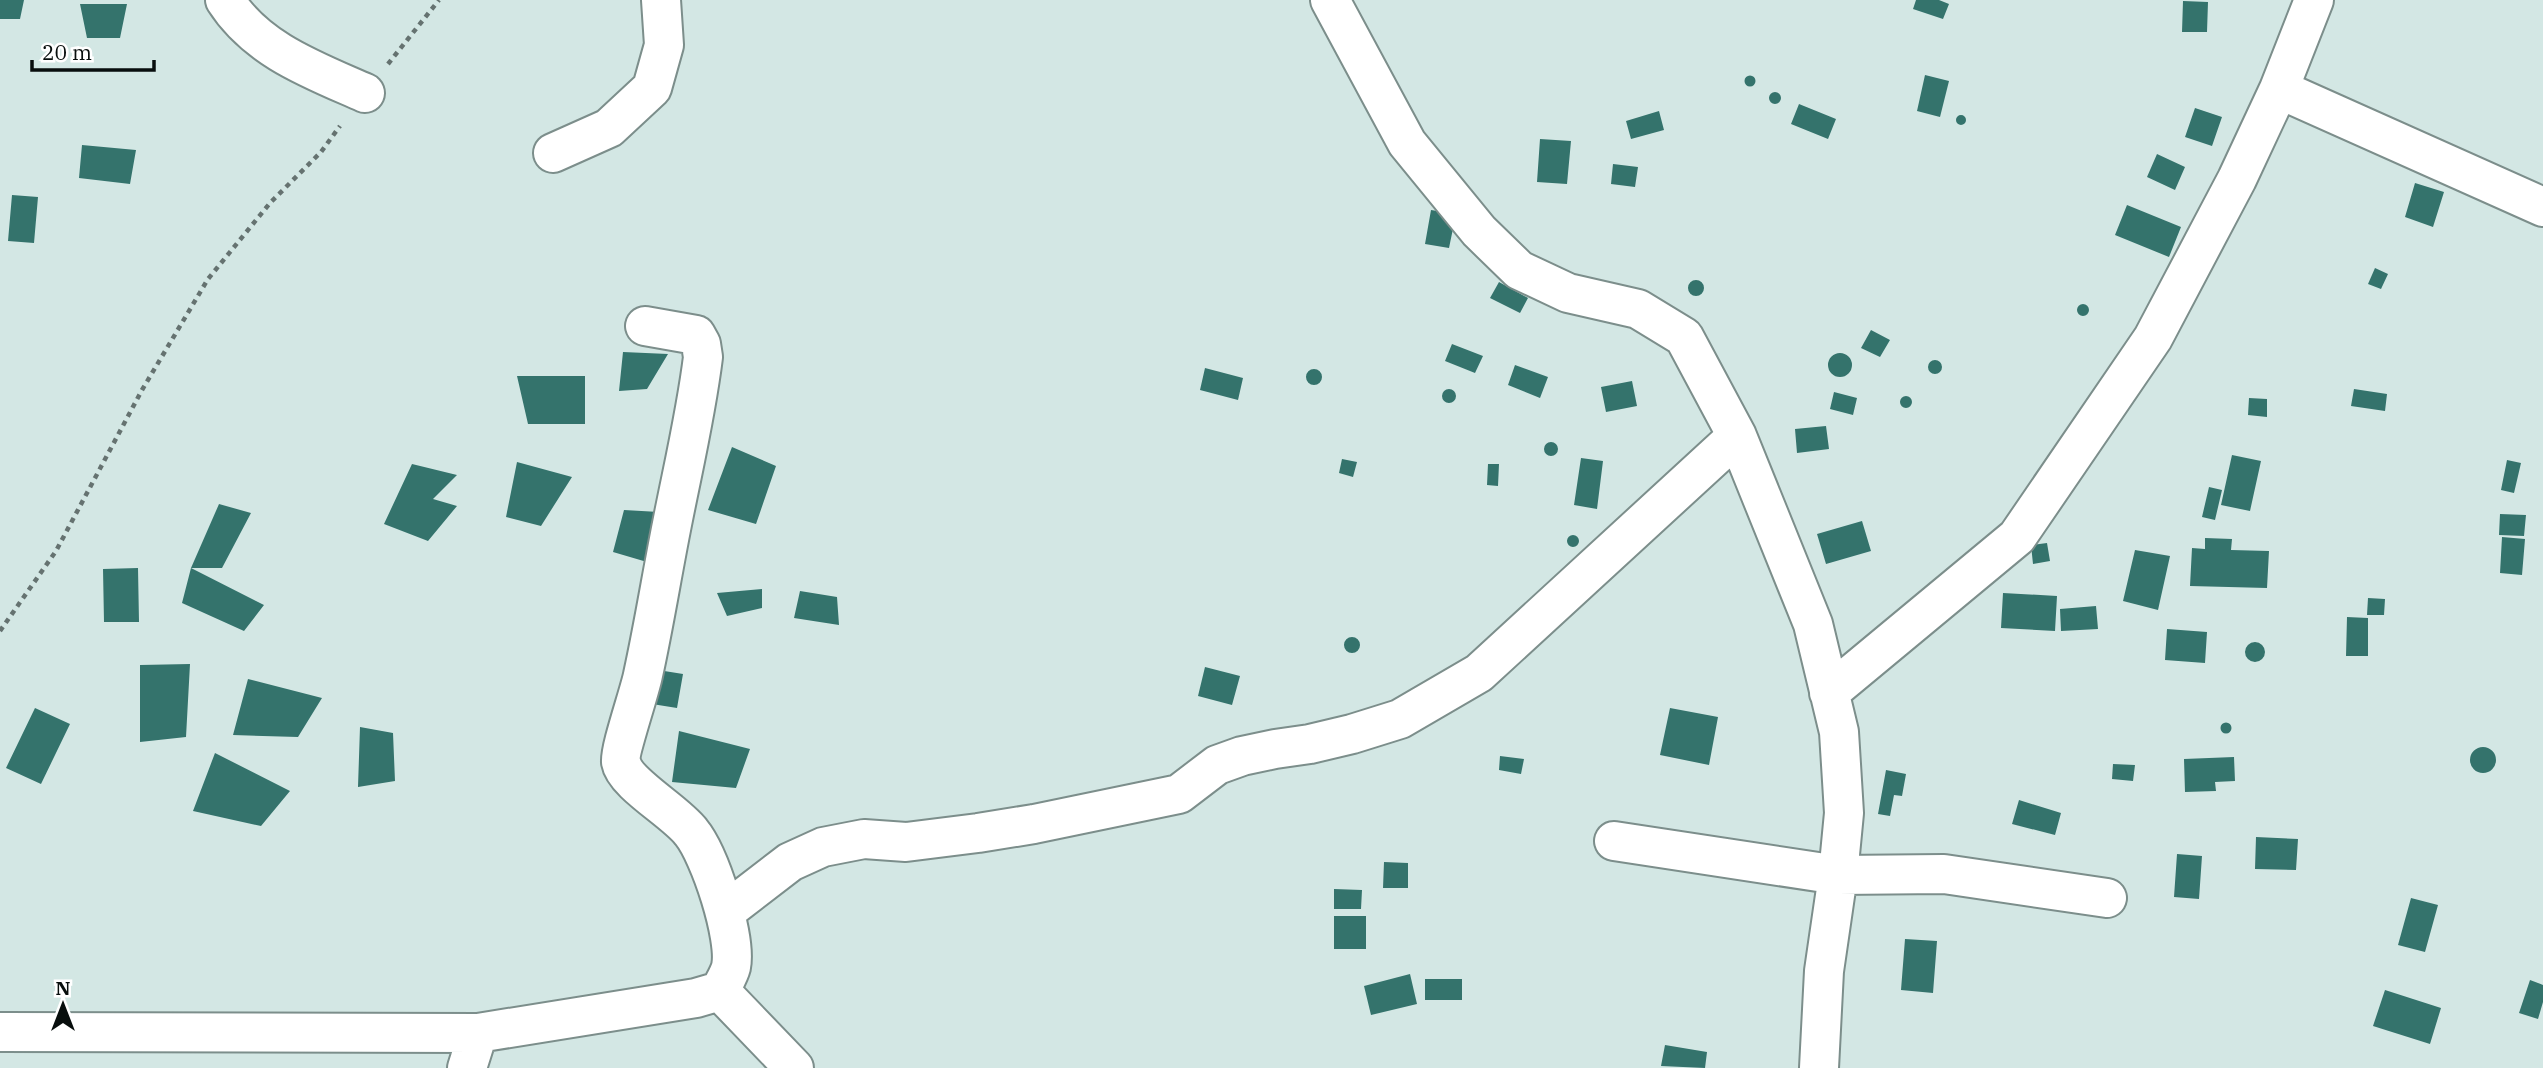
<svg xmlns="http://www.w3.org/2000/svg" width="2543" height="1068" font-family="'IBM Plex Serif',serif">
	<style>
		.building { fill: #34736c }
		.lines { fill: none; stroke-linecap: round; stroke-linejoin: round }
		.minor-casing { stroke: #7c8e8b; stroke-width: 42 }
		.path { stroke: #657270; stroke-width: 4.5; stroke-dasharray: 5 5; stroke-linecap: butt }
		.minor { stroke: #fff; stroke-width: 38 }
	</style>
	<rect width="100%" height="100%" fill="#d3e7e4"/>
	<!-- building -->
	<path class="building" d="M0 0H24L20 19H0Z
		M1916 0H1939L1949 4 1943 19 1913 9Z
		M2183 1 2208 2 2207 32H2182Z
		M80 4H127L120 38H87Z
		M1925 75 1949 81 1940 117 1917 111Z
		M1744.5 81a5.5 5.5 0 1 1 11 0a5.5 5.5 0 1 1-11 0Z
		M1769 98a6 6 0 1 1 12 0a6 6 0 1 1-12 0Z
		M1799 104 1836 119 1828 139 1791 124Z
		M2195 108 2222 117 2212 146 2185 137Z
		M1659 111 1664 130 1631 139 1626 121Z
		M1956 120a5 5 0 1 1 10 0a5 5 0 1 1-10 0Z
		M1540 139 1571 141 1567 184 1537 182Z
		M82 145 136 150 130 184 79 178Z
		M2157 154 2185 167 2175 190 2147 177Z
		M1613 164 1638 167 1635 187 1611 184Z
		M2415 183 2444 192 2433 227 2405 217Z
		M12 195 38 197 34 243 8 241Z
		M2127 205 2181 227 2169 257 2115 235Z
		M1431 210 1456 214 1449 248 1425 244Z
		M2375 268 2388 274 2381 289 2368 284Z
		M1688 288a8 8 0 1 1 16 0a8 8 0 1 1-16 0Z
		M1499 282 1528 298 1520 313 1490 298Z
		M2077 310a6 6 0 1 1 12 0a6 6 0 1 1-12 0Z
		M1871 330 1890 340 1880 357 1861 348Z
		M1452 344 1483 356 1475 373 1445 361Z
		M623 352 668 354 647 389 619 391Z
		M1828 365a12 12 0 1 1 24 0a12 12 0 1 1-24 0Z
		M1928 367a7 7 0 1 1 14 0a7 7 0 1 1-14 0Z
		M1515 365 1548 377 1540 398 1508 385Z
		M1205 368 1243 378 1238 400 1200 390Z
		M1306 377a8 8 0 1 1 16 0a8 8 0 1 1-16 0Z
		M517 376H585V424H528Z
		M1632 381 1637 406 1606 412 1601 387Z
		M1442 396a7 7 0 1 1 14 0a7 7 0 1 1-14 0Z
		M2354 389 2387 394 2385 411 2351 406Z
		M1834 392 1857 398 1853 415 1830 409Z
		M1900 402a6 6 0 1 1 12 0a6 6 0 1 1-12 0Z
		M2249 398 2267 399V417L2248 415Z
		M1826 426 1829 449 1797 453 1795 429Z
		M1544 449a7 7 0 1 1 14 0a7 7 0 1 1-14 0Z
		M732 447 776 466 756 524 708 510Z
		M2232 455 2261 461 2250 511 2221 505Z
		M1581 458 1603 461 1597 509 1574 505Z
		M1342 459 1357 462 1353 477 1339 473Z
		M2507 460 2521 463 2514 493 2501 490Z
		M517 462 572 477 541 526 506 517Z
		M412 464 457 475 433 499 457 506 428 541 384 524Z
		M1488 464H1499L1498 486 1487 485Z
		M2209 487 2222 490 2215 520 2202 517Z
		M219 504 251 513 222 568H191Z
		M624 510 659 512 647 562 613 552Z
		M2500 514 2526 515 2524 536 2499 535Z
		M1862 521 1871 551 1826 564 1817 534Z
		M1567 541a6 6 0 1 1 12 0a6 6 0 1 1-12 0Z
		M2502 537 2525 539 2522 575 2500 573Z
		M2205 538 2232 539 2231 550 2269 551 2267 588 2190 586 2192 548 2205 549Z
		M2047 543 2050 561 2033 564 2031 545Z
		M2135 550 2170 556 2158 610 2123 601Z
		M138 568 139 622H104L103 569Z
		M191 568 264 605 244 631 182 603Z
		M762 589V608L727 616 717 593Z
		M800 591 837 597 839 625 794 618Z
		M2003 593 2057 596 2055 631 2001 628Z
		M2368 598 2385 599 2384 615H2367Z
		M2096 606 2098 629 2061 631 2060 609Z
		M2347 617 2368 618V656H2346Z
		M2167 629 2207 632 2205 663 2165 660Z
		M1344 645a8 8 0 1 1 16 0a8 8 0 1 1-16 0Z
		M2245 652a10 10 0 1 1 20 0a10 10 0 1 1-20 0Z
		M190 664 186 737 140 742V665Z
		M1205 667 1240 676 1232 705 1198 696Z
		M658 670 683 674 677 708 652 704Z
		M248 679 322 698 298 737 233 735Z
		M35 708 70 724 41 784 6 768Z
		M1670 708 1718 717 1709 765 1660 755Z
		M2220.5 728a5.5 5.5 0 1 1 11 0a5.5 5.5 0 1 1-11 0Z
		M360 727 393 733 395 781 358 787Z
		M679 731 750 749 736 788 672 782Z
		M2470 760a13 13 0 1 1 26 0a13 13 0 1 1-26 0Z
		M215 753 290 791 261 826 193 811Z
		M1500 756 1524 759 1521 774 1499 770Z
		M2234 757 2235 781 2215 782 2216 791 2185 792 2184 759Z
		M2113 764 2135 765 2133 781 2112 779Z
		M1886 770 1906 774 1902 796 1894 795 1890 816 1878 814Z
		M2019 800 2061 813 2055 835 2012 824Z
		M2256 837 2298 839 2296 870 2255 869Z
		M2177 854 2202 856 2199 899 2174 897Z
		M1384 862 1408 863V888H1383Z
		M1334 889 1362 890 1361 909H1334Z
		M2411 898 2438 905 2425 952 2398 945Z
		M1334 916H1366V949H1334Z
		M1905 939 1937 941 1933 993 1901 990Z
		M1410 974 1417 1004 1371 1015 1364 986Z
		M1425 979H1462V1000H1425Z
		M2530 980 2543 985V1002L2538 1019 2519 1013Z
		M2385 990 2441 1008 2430 1044 2373 1026Z
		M1665 1045 1707 1052 1705 1068 1661 1066Z"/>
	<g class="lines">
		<defs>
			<path id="minor" d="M225 0C257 50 313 70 365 93
				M1330 0 1407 143 1479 231 1519 270 1568 293 1638 309 1684 337 1737 436 1813 624 1839 732 1844 813 1838 875 1944 874 2107 898
				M2279 89 2543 207
				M553 153 609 128 652 88 664 45 661 0
				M1829 693 2017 537 2153 338 2237 179 2279 89 2314 0
				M1614 841 1838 875 1824 971 1819 1068
				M725 912 790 862 823 847 864 839 906 842 978 833 1034 824 1179 794 1217 765 1242 756 1275 749 1310 744 1352 734 1400 719 1479 673 1737 436
				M720 991 794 1068
				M0 1032 478 1033 696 998 720 991C723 984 729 975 731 967 737 938 710 855 691 832 675 811 625 784 621 762 619 751 640 691 643 675 654 625 662 574 672 524 683 468 696 414 703 357L701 344 696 335 645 326
				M467 1068 478 1033"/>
		</defs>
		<!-- minor casing -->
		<use href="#minor" class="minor-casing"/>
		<!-- path -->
		<path class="path" d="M388 64 439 0
			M0 631 56 551 142 390 208 279 270 203 321 152 340 126"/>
		<!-- minor -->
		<use href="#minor" class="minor"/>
	</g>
	<!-- north arrow -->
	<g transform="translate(63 1005)" stroke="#ffffff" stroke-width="5" paint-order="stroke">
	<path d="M0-5L12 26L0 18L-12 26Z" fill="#080e0d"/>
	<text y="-10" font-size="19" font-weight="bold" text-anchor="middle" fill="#080e0d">N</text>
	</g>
	<!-- scale -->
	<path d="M32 60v10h122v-10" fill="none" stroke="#080e0d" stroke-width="3.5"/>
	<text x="42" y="60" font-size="21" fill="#080e0d" stroke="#ffffff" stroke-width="5" paint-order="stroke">20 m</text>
</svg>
